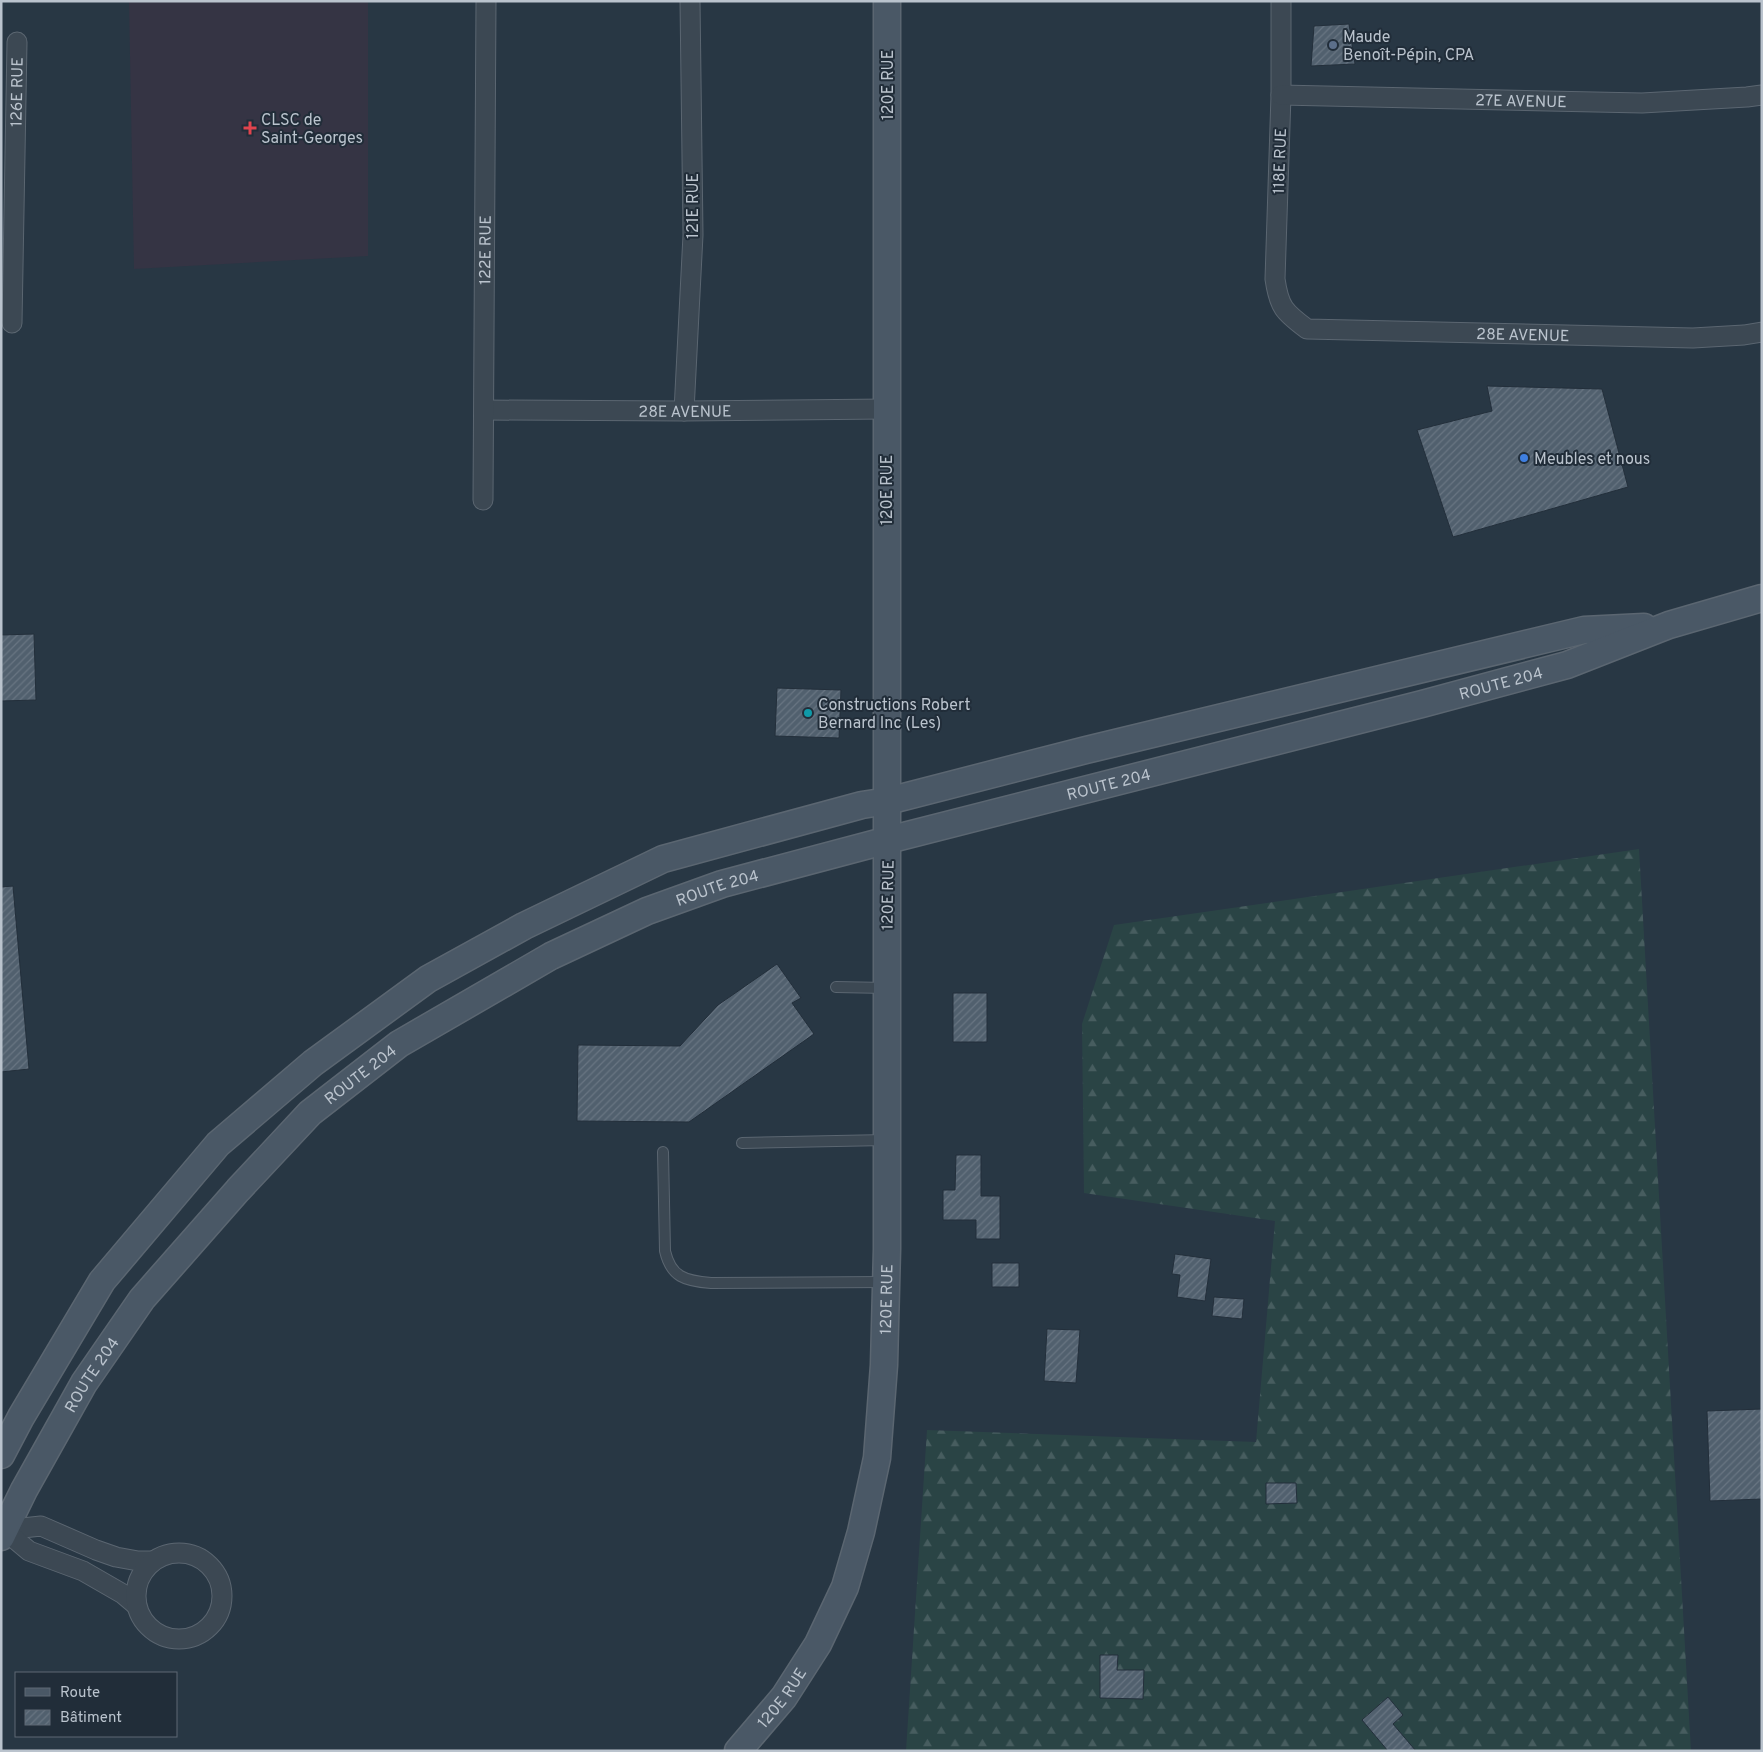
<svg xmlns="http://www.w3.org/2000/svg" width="1763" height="1752" font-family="Overpass,sans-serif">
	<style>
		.medical { fill: #353444 }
		.forest { fill: url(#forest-firs) }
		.building { fill: url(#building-hatch); stroke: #232f3b }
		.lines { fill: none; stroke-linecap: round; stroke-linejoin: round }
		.lane-casing { stroke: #5b6671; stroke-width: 12 }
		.street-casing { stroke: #5b6671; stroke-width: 21 }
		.secondary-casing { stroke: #5b6671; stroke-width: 29 }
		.lane { stroke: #3c4853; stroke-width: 10 }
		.street { stroke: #3c4853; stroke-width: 19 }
		.secondary { stroke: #4a5866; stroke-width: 26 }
		.service-dot { fill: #5c6f8a; stroke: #212d39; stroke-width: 2 }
		.health-dot { fill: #e0444e; stroke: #212d39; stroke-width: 2 }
		.shop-dot { fill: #3f7fe0; stroke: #212d39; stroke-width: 2 }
		.culture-dot { fill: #0f9aa8; stroke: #212d39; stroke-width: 2 }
		.labels { text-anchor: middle; stroke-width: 4; stroke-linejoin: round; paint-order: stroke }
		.poi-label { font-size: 16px; fill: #bac3cd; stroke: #212d39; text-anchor: start }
		.street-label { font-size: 16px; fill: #bac3cd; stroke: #212d39 }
	</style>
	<defs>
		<pattern id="forest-firs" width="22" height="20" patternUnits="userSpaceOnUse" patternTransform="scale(1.25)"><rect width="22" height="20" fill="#2a4445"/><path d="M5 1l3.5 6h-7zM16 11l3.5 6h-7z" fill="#475d5f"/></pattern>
		<pattern id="building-hatch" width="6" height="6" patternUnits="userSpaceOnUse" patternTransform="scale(1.25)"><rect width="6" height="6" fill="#51606e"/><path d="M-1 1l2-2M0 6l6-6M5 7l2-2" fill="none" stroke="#687582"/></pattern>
	</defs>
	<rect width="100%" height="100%" fill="#283744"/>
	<!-- medical -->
	<path class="medical" d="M129 1H368V256L134 269Z"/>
	<!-- forest -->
	<path class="forest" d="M1639 849 1691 1751H906L927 1430 1256 1442 1275 1221 1084 1193 1082 1024 1114 925Z"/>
	<!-- building -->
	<path class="building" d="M1349 24 1355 64 1311 66 1314 26Z
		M1487 386 1602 389 1628 487 1453 537 1417 430 1492 411Z
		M34 634 36 700 1 701V635Z
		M777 688 841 690 839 738 775 736Z
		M13 886 29 1069 1 1072V887Z
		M777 964 801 998 792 1003 814 1034 689 1122 577 1121 578 1045 680 1046 718 1005Z
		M953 993H987V1042H953Z
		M956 1155H981V1196H1000V1239H976V1220H943V1190H955Z
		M1175 1254 1211 1259 1205 1301 1177 1297 1180 1275 1172 1274Z
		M992 1263H1019V1287H992Z
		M1214 1297 1244 1299 1242 1319 1212 1316Z
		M1047 1329 1080 1330 1076 1383 1044 1381Z
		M1762 1409V1499L1710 1501 1707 1411Z
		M1266 1483H1296L1297 1503 1266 1504Z
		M1100 1655H1118L1117 1670H1144L1143 1699 1100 1698Z
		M1388 1697 1403 1715 1393 1724 1416 1751H1388L1362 1720Z"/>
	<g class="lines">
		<defs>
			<path id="lane" d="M836 987 886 988
				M742 1143 886 1140
				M663 1152 665 1251C671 1277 685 1281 711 1283L885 1282"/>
			<g id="street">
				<path id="s1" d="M1281 1V95L1275 279C1279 307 1284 312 1307 329L1693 338 1744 335 1762 332"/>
				<path id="s2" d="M1281 95 1642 103 1747 97 1762 95"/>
				<path id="s3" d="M12 323 17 42"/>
				<path id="s4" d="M485 410 684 411 886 409"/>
				<path d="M684 411 693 235 690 1"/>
				<path id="s5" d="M483 500 486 1"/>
				<path d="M4 1530 41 1526 96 1550 116 1557 138 1561H153"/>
				<path d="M4 1530 29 1551 83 1571 123 1594 136 1605"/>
				<circle cx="179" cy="1596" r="43"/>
			</g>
			<g id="secondary">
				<path d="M1 1455 21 1417 102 1281 218 1144 313 1063 428 979 524 926 663 859 862 805 888 801 1086 750 1584 630 1644 627"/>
				<path id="s6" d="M1 1537 24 1490 84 1383 142 1299 238 1190 310 1113 399 1044 551 956 647 911 722 884 888 840 1422 704 1567 665 1669 625 1762 598"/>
				<path id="s7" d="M738 1751 784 1697 818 1644 845 1587 861 1532 877 1458 884 1365 887 1249V1"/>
			</g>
		</defs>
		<!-- lane casing -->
		<use href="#lane" class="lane-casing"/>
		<!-- street casing -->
		<use href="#street" class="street-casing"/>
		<!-- secondary casing -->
		<use href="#secondary" class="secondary-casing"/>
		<!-- lane -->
		<use href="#lane" class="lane"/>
		<!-- street -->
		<use href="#street" class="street"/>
		<!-- secondary -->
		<use href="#secondary" class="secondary"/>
	</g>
	<!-- markers -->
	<circle class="service-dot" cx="1333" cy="45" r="5"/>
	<path class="health-dot" d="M247.5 120.5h5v5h5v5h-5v5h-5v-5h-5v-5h5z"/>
	<circle class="shop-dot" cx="1524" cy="458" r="5"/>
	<circle class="culture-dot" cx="808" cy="713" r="5"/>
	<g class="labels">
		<!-- poi labels -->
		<g class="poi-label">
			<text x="1343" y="42">Maude<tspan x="1343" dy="18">Benoît-Pépin, CPA</tspan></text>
			<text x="261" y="125">CLSC de<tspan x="261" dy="18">Saint-Georges</tspan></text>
			<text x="1534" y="464">Meubles et nous</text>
			<text x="818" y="710">Constructions Robert<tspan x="818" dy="18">Bernard Inc (Les)</tspan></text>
		</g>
		<!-- street labels -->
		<g class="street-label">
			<text transform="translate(887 85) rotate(-90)" y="6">120E RUE</text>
			<text dy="6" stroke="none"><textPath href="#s3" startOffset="231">126E RUE</textPath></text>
			<text dy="6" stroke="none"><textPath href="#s2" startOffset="240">27E AVENUE</textPath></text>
			<text transform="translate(1279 161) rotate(-88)" y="6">118E RUE</text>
			<text transform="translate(692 206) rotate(-90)" y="6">121E RUE</text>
			<text dy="6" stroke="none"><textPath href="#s5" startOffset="250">122E RUE</textPath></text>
			<text dy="6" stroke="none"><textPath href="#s1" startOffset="556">28E AVENUE</textPath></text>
			<text dy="6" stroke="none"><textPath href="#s4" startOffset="200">28E AVENUE</textPath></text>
			<text transform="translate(886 490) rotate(-90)" y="6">120E RUE</text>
			<text dy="6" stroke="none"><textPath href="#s6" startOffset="1806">ROUTE 204</textPath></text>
			<text dy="6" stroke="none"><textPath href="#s6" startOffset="1401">ROUTE 204</textPath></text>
			<text dy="6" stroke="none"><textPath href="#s6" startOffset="996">ROUTE 204</textPath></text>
			<text transform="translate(887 895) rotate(-89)" y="6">120E RUE</text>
			<text dy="6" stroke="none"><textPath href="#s6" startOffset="591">ROUTE 204</textPath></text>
			<text dy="6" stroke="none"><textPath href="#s7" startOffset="489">120E RUE</textPath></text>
			<text dy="6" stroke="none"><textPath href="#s6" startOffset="186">ROUTE 204</textPath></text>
			<text dy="6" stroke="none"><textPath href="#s7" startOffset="69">120E RUE</textPath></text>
		</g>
	</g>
	<!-- border -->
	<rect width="1763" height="1752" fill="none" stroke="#bac3cd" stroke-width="5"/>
	<!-- legend -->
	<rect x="15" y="1672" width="162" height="65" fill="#212d39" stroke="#5e6974"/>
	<rect x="25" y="1688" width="25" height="8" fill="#4a5866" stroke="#5e6974"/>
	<text x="60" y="1697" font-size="15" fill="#bac3cd">Route</text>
	<rect x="25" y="1710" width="25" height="15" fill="url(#building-hatch)" stroke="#5e6974"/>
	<text x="60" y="1722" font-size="15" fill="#bac3cd">Bâtiment</text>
</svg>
